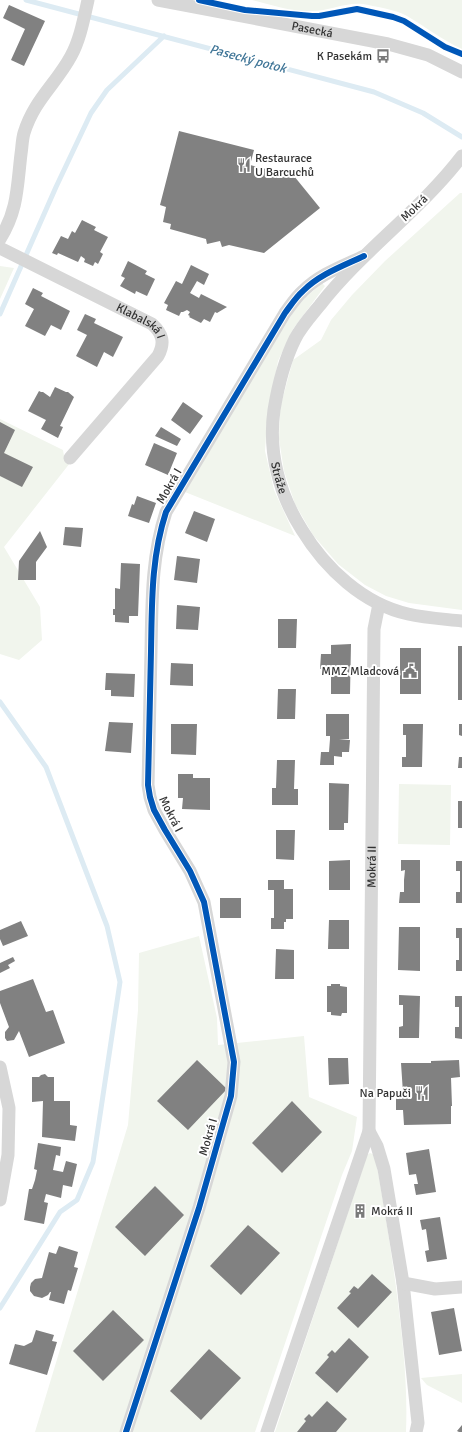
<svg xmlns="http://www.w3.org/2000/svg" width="462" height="1432" font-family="Signika,sans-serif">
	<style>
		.green { fill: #f1f5ed }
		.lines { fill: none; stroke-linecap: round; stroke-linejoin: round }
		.stream { stroke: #ddebf3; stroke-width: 5 }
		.building { fill: #818181 }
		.street { stroke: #d7d7d7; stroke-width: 13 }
		.cycleway-casing { stroke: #fff; stroke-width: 8 }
		.cycleway { stroke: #0057b8; stroke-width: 6 }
		.labels { text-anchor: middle; stroke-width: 4; stroke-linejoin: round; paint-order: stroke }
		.street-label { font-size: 12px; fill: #333; stroke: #fff }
		.poi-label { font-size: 12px; fill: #333; stroke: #fff; text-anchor: end }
		.water-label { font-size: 13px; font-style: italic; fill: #3f7597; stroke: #fff }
	</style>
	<rect width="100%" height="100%" fill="#fff"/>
	<!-- green -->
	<path class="green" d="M252 0H462V49C442 40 426 27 407 16 394 9 377 7 363 4 345 2 329 11 312 11 292 12 271 5 252 0Z
		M460 193H462V610L409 603 386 596 365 585 338 564 313 535 295 504 284 471 279 439 280 408 293 360 321 340 331 320 352 295 385 261Z
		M0 266 14 268 0 299Z
		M322 283 325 286 293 329 278 361 267 421 265 451 274 490 295 536 185 492 255 373 296 308 306 297Z
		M0 419 63 450 64 456 70 463 4 547 40 607 42 640 19 660 0 654Z
		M399 784 451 785 450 845 398 844Z
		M199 936 217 1018 218 1045 304 1036 309 1097 357 1117 352 1151 342 1175 255 1432H35L128 1125 138 1010 139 953Z
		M370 1153 375 1155C383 1199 390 1243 396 1287 402 1335 408 1383 406 1432H275L367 1155Z
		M462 1374V1403L427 1385 421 1378Z"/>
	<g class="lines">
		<!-- stream -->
		<path class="stream" d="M26 0 374 92 423 113 462 137
			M0 314 56 187 91 113 107 90 164 36
			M0 702 46 767 107 926 120 982 93 1162 77 1200 60 1212 0 1308"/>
	</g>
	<!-- building -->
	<path class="building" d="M9 5 45 21 24 66 11 60 25 29 3 18Z
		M179 131 254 150 250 165 294 176 320 208 264 253 229 245 222 247 220 241 207 244 206 239 170 229 171 224 163 222 166 207 160 205Z
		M82 220 96 227 94 230 108 237 100 252 103 254 98 264 95 262 93 266 84 262 85 259 81 256 78 262 58 253 57 255 52 253 61 236 68 239 72 231 75 233Z
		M128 261 147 271 145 274 155 279 147 296 136 291 135 294 120 286 125 278 121 276Z
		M191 265 209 274 204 285 197 281 190 293 199 298 201 294 227 307 217 313 215 312 210 322 204 319 201 323 189 317 190 316 188 315 190 312 187 310 183 312H181L179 316 166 310 168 305 164 303 176 281 182 284Z
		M33 288 43 293 41 296 70 311 61 330 51 325 45 336 25 326 34 309 25 304Z
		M85 314 96 319 94 323 123 337 113 357 104 352 97 367 76 356 87 335 77 330Z
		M55 387 66 392H68L74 397 60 426 63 427 58 438 41 429 46 420 28 411 39 391 41 392H43L50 397Z
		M183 402 203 416 190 434 171 420Z
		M0 422 15 430 4 453 33 467 22 487 0 476Z
		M161 427 181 439 177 446 155 436Z
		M154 443 177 453 168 475 145 465Z
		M137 496 156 503 149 523 128 516 132 504 134 505Z
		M194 511 215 519 207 542 185 533Z
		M65 527 83 528 81 547 63 545Z
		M40 531 47 547 36 562V580H18L19 561Z
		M177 556 200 559 197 583 174 580Z
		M121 563 140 564 138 616H129V623L115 622V615H113V609H115V588L120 589Z
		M177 605 200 607 198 630 176 629Z
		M278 619H297L296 648H278Z
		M351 644 350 694H331V669H320L321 654H331V645Z
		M458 646H462V700H458Z
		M400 648H421V694H400Z
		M171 663 193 664V686L170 685Z
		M106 673 135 674 134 697 111 696V690H105Z
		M278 689H296L295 719H277Z
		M326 714H349V739L339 740H350L349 752H342V757L334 756V765H320L321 752H329L330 739V736H326Z
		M109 722 133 723 131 753 105 751Z
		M171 724H197L196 755 171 754Z
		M403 724H423L422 767H402V757H406V735H403Z
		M459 724H462V736L459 735Z
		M459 757H462V768H458Z
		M277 760H295L294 789H298V805H272V788H276Z
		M178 774H193V778H210V810L182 809 183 798H178Z
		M329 783 349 784 348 823H344V830H329Z
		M458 801H462V828H458Z
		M276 830H295L294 860 276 859Z
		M350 860V890H329V861Z
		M401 860H420V903H399L400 892H404V880L405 870 401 871Z
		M456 861H462V903H456V892H460V871H456Z
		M268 880H284V889H293V919H286V922H284V929H271V918H274V890H268Z
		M220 898H241V918H220Z
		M329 920H349V949H328Z
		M21 921 28 936 3 946 0 939V930Z
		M399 927H420V971L398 970Z
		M456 928H462V971H456V960H459V938H456Z
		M276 949 294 950V979H275Z
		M13 957 15 961 8 965 10 968 0 973V963Z
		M33 979 46 1012 53 1010 65 1043 29 1057 19 1031 14 1040 7 1041 5 1038V1032L9 1027 0 1003V991Z
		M331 984H340V986L347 987V1013H342L341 1016 331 1015V1012H327V986H331Z
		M399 995 420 996 419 1038H399V1027L403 1026V1005H399Z
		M455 996H462V1039L455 1038V1027H459V1007H455Z
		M328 1058H348L349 1084 329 1085Z
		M197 1060 227 1089 188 1130 157 1101Z
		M459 1060 460 1077 451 1078 452 1106H451V1124L404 1125 403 1110H396V1093H403L401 1063H431V1061Z
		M45 1074 48 1077H54V1101H70V1125L77 1126 75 1141 42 1137 43 1101 32 1102V1077H39L41 1075Z
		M292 1101 322 1132 282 1173 252 1143Z
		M38 1143 61 1147 60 1156 56 1155 53 1170 63 1172 66 1161 77 1164 72 1187 63 1185 61 1198 46 1194 44 1202 48 1203 44 1224 24 1220 29 1189H32L35 1180 37 1170 34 1169Z
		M429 1149 436 1192 416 1195 414 1184H418L416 1174 409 1175 406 1153Z
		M155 1186 184 1215 145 1256 115 1227Z
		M360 1206 364 1207 360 1217 356 1216Z
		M440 1217 447 1259 427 1262 425 1251 429 1250 426 1229 422 1230 420 1220Z
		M248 1225 280 1253 241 1295 210 1266Z
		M59 1246 78 1252 74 1267 78 1268 71 1291 68 1290 64 1304 49 1300 51 1292H50L48 1295 42 1298 34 1296 30 1291V1287L31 1283 35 1279 42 1278 49 1252 56 1254Z
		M372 1274 392 1292 358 1328 337 1308 351 1293 349 1292 354 1286 358 1289Z
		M454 1308 462 1351 439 1355 431 1312Z
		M113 1310 144 1340 103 1381 73 1351Z
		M36 1330 54 1335 52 1341 57 1342 47 1375 9 1364 15 1344 24 1346 32 1342Z
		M349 1338 369 1357 337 1393 315 1373 329 1357 327 1355 332 1350 335 1353Z
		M209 1349 241 1378 201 1420 170 1391Z
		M327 1401 347 1419 336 1432H297L306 1421 304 1419 309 1414 312 1417Z
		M462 1425V1432H459L457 1431Z"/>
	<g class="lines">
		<!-- street -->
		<g class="street">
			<path id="s1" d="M158 0 388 44 428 55 462 72"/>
			<path id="s2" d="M462 156C420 211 362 251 320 305 311 316 301 327 295 339 284 361 278 386 274 410 268 452 279 494 302 530 325 568 363 604 408 614 425 618 444 619 462 621"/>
			<path d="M0 239C18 210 17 187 21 154 22 148 22 140 24 133 34 100 56 84 71 56 80 40 84 18 88 0"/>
			<path id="s3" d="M0 248 152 324C163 334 165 343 158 356L70 458"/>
			<path d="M0 1067 9 1108 8 1155 0 1200"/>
			<path d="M369 1131 377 1146 384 1169 403 1283 418 1423 416 1432"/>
			<path d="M403 1283 435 1289 462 1287"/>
			<path d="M126 1432 199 1208 231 1096 234 1062 204 902 190 871 165 830 154 810 150 797 148 785C149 740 150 696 151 651 152 603 151 558 166 512L285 313C291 305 296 297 303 291 320 274 343 266 364 256"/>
			<path id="s4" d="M267 1432 369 1131 374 629 379 604"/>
		</g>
		<defs>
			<path id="cycleway" d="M199 0 245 10 312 16H319L357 9 393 17 404 21 445 47 462 54
				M126 1432 199 1208 231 1096 234 1062 204 902 190 871 165 830 154 810 150 797 148 785C149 740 150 696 151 651 152 603 151 558 166 512L285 313C291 305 296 297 303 291 320 274 343 266 364 256"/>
		</defs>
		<!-- cycleway casing -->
		<use href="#cycleway" class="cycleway-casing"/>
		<!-- cycleway -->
		<use href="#cycleway" class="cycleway"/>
	</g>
	<!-- icons -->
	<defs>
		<symbol id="bus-bare" viewBox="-9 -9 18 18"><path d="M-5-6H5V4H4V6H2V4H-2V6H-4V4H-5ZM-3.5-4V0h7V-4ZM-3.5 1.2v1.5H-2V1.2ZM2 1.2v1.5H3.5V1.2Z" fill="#7a7a7a" stroke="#fff" stroke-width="2.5" paint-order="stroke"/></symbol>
		<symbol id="restaurant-bare" viewBox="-9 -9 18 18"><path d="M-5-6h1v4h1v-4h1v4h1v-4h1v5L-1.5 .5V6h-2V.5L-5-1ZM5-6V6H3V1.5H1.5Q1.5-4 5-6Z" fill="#7a7a7a" stroke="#fff" stroke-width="2.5" paint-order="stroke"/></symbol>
		<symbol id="civic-bare" viewBox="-9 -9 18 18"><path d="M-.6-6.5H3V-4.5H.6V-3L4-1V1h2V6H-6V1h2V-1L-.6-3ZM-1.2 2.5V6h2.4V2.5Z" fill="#7a7a7a" stroke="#fff" stroke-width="2.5" paint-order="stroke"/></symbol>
		<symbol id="building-bare" viewBox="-9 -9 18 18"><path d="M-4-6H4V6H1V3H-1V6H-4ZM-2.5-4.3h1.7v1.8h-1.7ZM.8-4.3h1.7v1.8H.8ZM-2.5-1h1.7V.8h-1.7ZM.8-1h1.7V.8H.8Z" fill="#7a7a7a" stroke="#fff" stroke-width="2.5" paint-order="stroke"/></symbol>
	</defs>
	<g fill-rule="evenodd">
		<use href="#bus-bare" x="373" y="46" width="20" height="20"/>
		<use href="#restaurant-bare" x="234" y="155" width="20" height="20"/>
		<use href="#civic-bare" x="400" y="661" width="20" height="20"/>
		<use href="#restaurant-bare" x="412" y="1083" width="20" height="20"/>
		<use href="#building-bare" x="350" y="1201" width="20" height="20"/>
	</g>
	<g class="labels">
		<!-- street labels -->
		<g class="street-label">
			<text dy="4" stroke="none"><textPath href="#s1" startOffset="157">Pasecká</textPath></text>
			<text transform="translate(414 208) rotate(-44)" y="4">Mokrá</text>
			<text dy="4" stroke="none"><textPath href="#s3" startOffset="159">Klabalská I</textPath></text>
			<text dy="4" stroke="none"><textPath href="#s2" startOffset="391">Stráže</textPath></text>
			<text transform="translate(169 486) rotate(-60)" y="4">Mokrá I</text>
			<text transform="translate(171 814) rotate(63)" y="4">Mokrá I</text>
			<text dy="4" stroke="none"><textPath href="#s4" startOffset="582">Mokrá II</textPath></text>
			<text transform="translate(208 1137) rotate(-74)" y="4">Mokrá I</text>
		</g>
		<!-- poi labels -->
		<g class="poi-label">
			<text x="372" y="60">K Pasekám</text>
			<text x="255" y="162" text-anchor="start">Restaurace<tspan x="255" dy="14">U Barcuchů</tspan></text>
			<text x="399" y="675">MMZ Mladcová</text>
			<text x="411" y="1097">Na Papuči</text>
			<text x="371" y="1215" text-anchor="start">Mokrá II</text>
		</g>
		<!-- water labels -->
		<g class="water-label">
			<text transform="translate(248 58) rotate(15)" y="5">Pasecký potok</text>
		</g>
	</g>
</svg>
